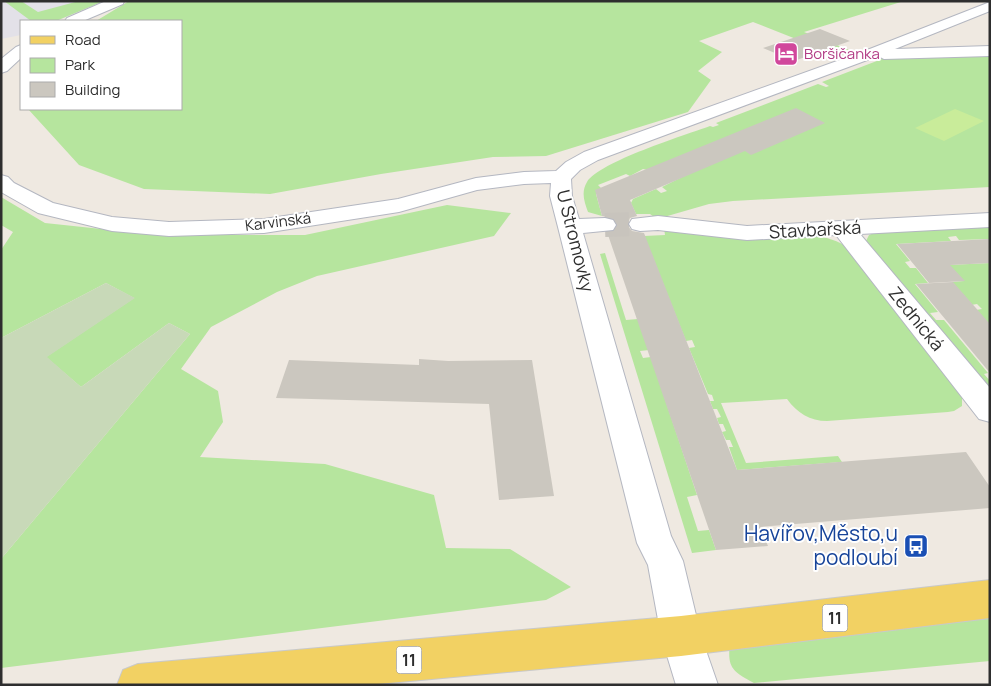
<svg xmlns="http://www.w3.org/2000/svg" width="991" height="686" font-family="Manrope,sans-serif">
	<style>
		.industrial { fill: #e3e1e8 }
		.green { fill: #b6e59e }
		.cemetery { fill: #c8d9b8 }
		.pitch { fill: #c9ec9a }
		.building { fill: #cbc7bf }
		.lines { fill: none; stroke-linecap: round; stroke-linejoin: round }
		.street-tunnel { stroke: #c8c4bd; stroke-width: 24; stroke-dasharray: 24 12; stroke-linecap: butt }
		.street-casing { stroke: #b4b7c1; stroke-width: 2 }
		.primary-casing { stroke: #c9c9c9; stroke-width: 2 }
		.street { fill: #fff; fill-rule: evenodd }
		.primary { fill: #f2d163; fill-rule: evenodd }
		.labels { text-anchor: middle; stroke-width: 4; stroke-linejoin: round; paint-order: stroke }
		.far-hotel-label { font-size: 15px; fill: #b23c85; stroke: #fff; text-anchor: start }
		.far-street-label { font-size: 15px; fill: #2e2e2e; stroke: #fff }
		.shield { fill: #fff; stroke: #6d6d6d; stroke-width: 1 }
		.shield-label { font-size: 16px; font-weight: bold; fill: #2e2e2e }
		.street-label { font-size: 18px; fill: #2e2e2e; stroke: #fff }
		.near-transit-label { font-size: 21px; fill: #164399; stroke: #fff; text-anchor: end }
	</style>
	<rect width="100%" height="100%" fill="#efe9e1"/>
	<!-- industrial -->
	<path class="industrial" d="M1 1H104L56 21H21V35L1 39Z"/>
	<!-- green -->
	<path class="green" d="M4 1H21L38 12 79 1H104L56 21H31Z
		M129 1H904L804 32 852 51 839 56 753 22 699 41 722 52 698 71 711 80 688 112 546 156 493 157 381 174 270 194 144 189 79 165 28 109H181V21H96Z
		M990 54V187L733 201 709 204 657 219 650 214H636L631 203 633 199 656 189 661 193 667 191 662 187 682 177 643 169 630 176 626 174 598 185 601 188 596 194 602 216 588 212C584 201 581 192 587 182 599 162 685 135 710 126L713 127 719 125 716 123 818 84 826 87 829 86 822 82 882 59Z
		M1 197 45 223 158 235H305L447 205 511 213 494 236 317 276 277 292 211 327 181 369 218 391 223 422 200 457 325 464 434 495 446 548 510 549 571 587 546 600 1 668V559L190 334 169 323 81 387 46 357 134 298 106 283 1 338V250L13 232 1 225Z
		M990 225V239L959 240 956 236 948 237 951 241 896 244 910 261 905 262 910 268H916L928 283 915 284 938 312 930 313 936 320H944L988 373 984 374 990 381V406L865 243 869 235 874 233Z
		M664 228 813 235C827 237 838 241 849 248L962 396V406L954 411 948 412 827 421C810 421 797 413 787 399L721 403 746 463 838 456 842 462 737 470 729 447H733L730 440H726L722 432 726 431 723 424H719L717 418 721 417 717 409H713L710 401H714L712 395 708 394 689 348 695 347 692 340 686 341 644 236 665 235Z
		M605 253 626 320 638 319 649 350 640 351 643 358 651 357 697 495 687 497 698 531 709 530 716 550 692 553 600 254Z
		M990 263V326L976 310 982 309 977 304 971 305 952 282 964 281 949 265Z
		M990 617V661L754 683C732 671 727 668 730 642Z"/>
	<!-- cemetery -->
	<path class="cemetery" d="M106 283 135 298 47 357 81 387 169 323 190 334 1 559V338Z"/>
	<!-- pitch -->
	<path class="pitch" d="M955 109 984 121 944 141 915 128Z"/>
	<!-- building -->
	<path class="building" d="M820 29 850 41 794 61 763 48Z
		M796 108 825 123 751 155 745 151 630 200 637 216 630 218 627 225 632 231 644 233 737 470 966 452 990 487V508L760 527 768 546 716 550 607 232 615 231 618 224 613 218 602 216 595 190Z
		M990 239V263L950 265 965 281 929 283 897 244Z
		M953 282 990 324V373L916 284Z
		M419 359 448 361 532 360 554 496 499 500 489 404 276 398 289 360 419 365Z"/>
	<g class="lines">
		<!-- street-tunnel -->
		<path class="street-tunnel" d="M605 225 640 224"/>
		<defs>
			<path id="street" d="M106 1H124L123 4 83 21H65L67 18Z
				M990 2V11L895 49 990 46V56L884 59 878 56 598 160 580 170 571 179 572 196 579 219 605 218 613 220 616 225 613 230 583 233 671 536 683 561 701 636 718 685H676L661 636 648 565 637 543 558 227 550 196 551 183 524 184 477 190 399 212 264 233 169 236 112 231 38 213 1 192V175L8 177 14 183 53 203 112 217 169 222 264 219 398 199 476 178 524 172 556 171 566 162 584 152 862 52Z
				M21 45V58L7 71 1 73V59L16 47Z
				M990 213V227L860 234 990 388V422L979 419 836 235 747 240 658 230 640 231 632 229 629 224 632 219 658 216 747 226Z"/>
			<path id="primary" d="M990 580V618L681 656 367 685H117L123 670 138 664 681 616Z"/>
		</defs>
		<!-- street casing -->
		<use href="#street" class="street-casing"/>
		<!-- primary casing -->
		<use href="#primary" class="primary-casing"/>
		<!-- street -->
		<use href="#street" class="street"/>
		<!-- primary -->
		<use href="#primary" class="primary"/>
	</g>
	<!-- icons -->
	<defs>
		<symbol id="hotel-square" viewBox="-11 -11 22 22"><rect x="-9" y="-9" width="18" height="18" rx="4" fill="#d1479c" stroke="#fff"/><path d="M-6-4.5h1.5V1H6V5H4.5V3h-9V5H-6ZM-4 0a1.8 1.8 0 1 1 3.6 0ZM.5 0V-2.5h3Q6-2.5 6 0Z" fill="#fff"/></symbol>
		<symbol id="bus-square" viewBox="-11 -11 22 22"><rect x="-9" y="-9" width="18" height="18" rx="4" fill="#1a4fb4" stroke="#fff"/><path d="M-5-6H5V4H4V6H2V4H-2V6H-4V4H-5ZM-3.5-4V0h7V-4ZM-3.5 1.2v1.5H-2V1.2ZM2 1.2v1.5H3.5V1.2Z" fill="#fff"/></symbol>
	</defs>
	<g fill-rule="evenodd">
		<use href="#hotel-square" x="772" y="40" width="28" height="28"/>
		<use href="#bus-square" x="902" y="532" width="28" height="28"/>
	</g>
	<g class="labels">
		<!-- far-hotel labels -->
		<g class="far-hotel-label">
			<text x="804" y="59">Boršičanka</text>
		</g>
		<!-- far-street labels -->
		<g class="far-street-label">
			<text transform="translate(278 222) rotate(-7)" y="5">Karvinská</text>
		</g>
		<!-- shield labels -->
		<g class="shield">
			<rect x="822.5" y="604.5" width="25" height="27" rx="4"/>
			<rect x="396.5" y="646.5" width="25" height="27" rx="4"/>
		</g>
		<g class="shield-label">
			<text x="835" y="624">11</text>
			<text x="409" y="666">11</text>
		</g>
		<!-- street labels -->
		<g class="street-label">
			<text transform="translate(815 230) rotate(-3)" y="6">Stavbařská</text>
			<text transform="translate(575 241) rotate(76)" y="6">U Stromovky</text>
			<text transform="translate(916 319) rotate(51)" y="6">Zednická</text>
		</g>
		<!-- near-transit labels -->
		<g class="near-transit-label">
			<text x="898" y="541">Havířov,Město,u<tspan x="898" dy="24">podloubí</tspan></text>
		</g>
	</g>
	<!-- border -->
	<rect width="991" height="686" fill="none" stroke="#2e2e2e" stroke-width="5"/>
	<!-- legend -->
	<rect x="20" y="20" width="162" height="90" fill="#ffffff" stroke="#ababab"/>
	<rect x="30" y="36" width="25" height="8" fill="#f2d163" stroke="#ababab"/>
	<text x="65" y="45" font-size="15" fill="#2e2e2e">Road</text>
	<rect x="30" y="58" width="25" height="15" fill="#b6e59e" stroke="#ababab"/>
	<text x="65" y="70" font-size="15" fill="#2e2e2e">Park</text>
	<rect x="30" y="82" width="25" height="15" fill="#cbc7bf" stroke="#ababab"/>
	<text x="65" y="95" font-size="15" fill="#2e2e2e">Building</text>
</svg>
